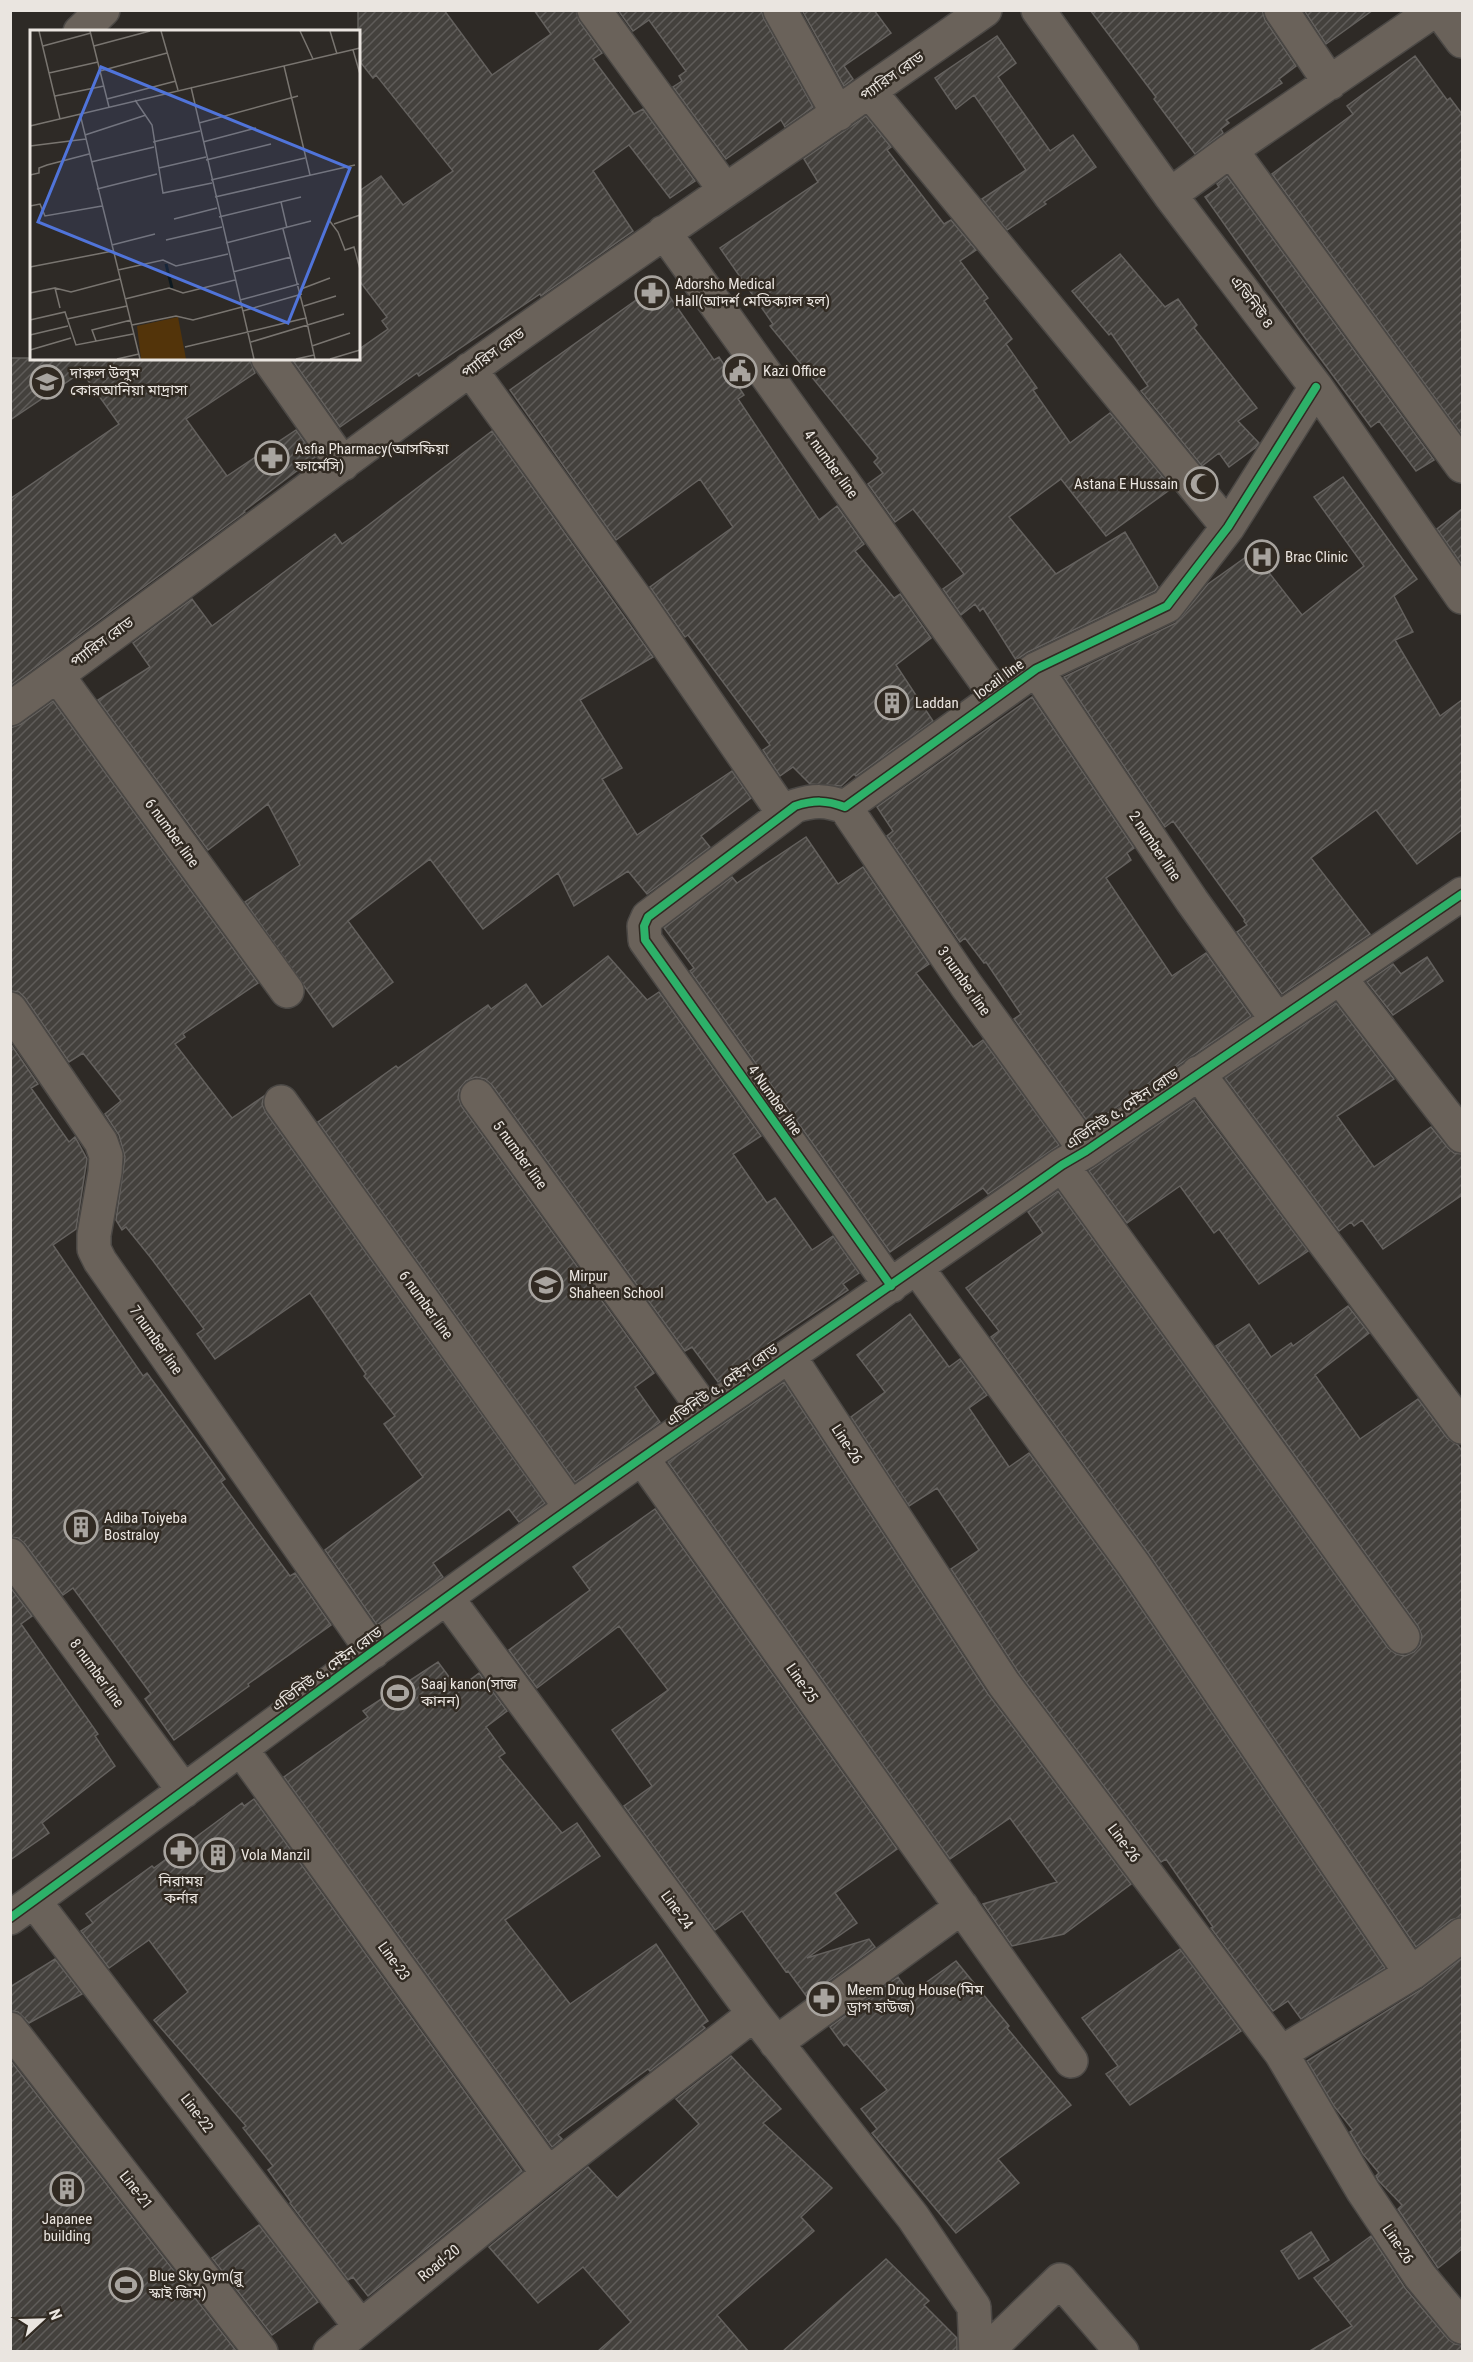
<svg xmlns="http://www.w3.org/2000/svg" width="1473" height="2362" font-family="'Roboto Condensed','Noto Sans Bengali',sans-serif">
	<style>
		.building { fill: url(#building-hatch); stroke: #64615e; stroke-width: 1.5 }
		.lines { fill: none; stroke-linecap: round; stroke-linejoin: round }
		.minor-casing { stroke: #4b4845; stroke-width: 36 }
		.minor { stroke: #6a625a; stroke-width: 33 }
		.cycleway-casing { stroke: #312a22; stroke-width: 11 }
		.cycleway { stroke: #2db169; stroke-width: 8 }
		.labels { text-anchor: middle; stroke-width: 5; stroke-linejoin: round; paint-order: stroke }
		.street-label { font-size: 15px; fill: #eae5e0; stroke: #312a22 }
		.poi-label { font-size: 15px; fill: #eae5e0; stroke: #312a22; text-anchor: start }
		.inset-river { fill: none; stroke: #0d191f; stroke-width: 3 }
		.inset-road { fill: none; stroke: #797570; stroke-width: 1.5 }
		.view { fill: #5074da; fill-opacity: 0.15; stroke: #5074da; stroke-width: 3 }
		.inset-edge { fill: none; stroke: #eae5e0; stroke-width: 3 }
	</style>
	<defs>
		<pattern id="building-hatch" width="6" height="6" patternUnits="userSpaceOnUse" patternTransform="scale(1.5)"><rect width="6" height="6" fill="#44413d"/><path d="M-1 1l2-2M0 6l6-6M5 7l2-2" fill="none" stroke="#5f5c59"/></pattern>
	</defs>
	<rect width="100%" height="100%" fill="#2e2a26"/>
	<!-- building -->
	<path class="building" d="M358 10H444L492 75 551 34 534 10H576L579 21 602 53 593 59 634 114 643 109 695 181 670 198 629 145 593 171 633 231 541 296 540 294 419 376 417 373 340 427 291 358H358V350L388 329 382 321 387 317 358 279V192L381 176 403 205 453 171 376 75 373 78 358 59Z
		M618 10H761L764 19 813 107 785 127 781 120 726 159 673 87 682 81 679 76 686 71 649 20 633 31Z
		M802 10H874L891 33 844 66 853 79 844 86Z
		M1090 10H1262L1265 20 1296 66 1279 79 1282 83 1226 120 1229 123 1221 129 1223 133 1195 154 1154 99 1156 97Z
		M1304 10H1373L1326 44Z
		M997 36 1016 63 998 77 1050 151 1073 135 1096 167 1044 202 1046 204 1007 230 982 199 1026 170 974 95 956 109 935 78Z
		M1415 56 1447 100 1450 98 1462 114V435L1272 174 1353 114 1347 106Z
		M866 116 891 147 887 150 944 224 951 220 976 250 960 261 988 298 984 301 1012 339 1006 344 1037 388 1033 390 1070 443 1110 413 1172 488 1106 536 1061 479 1009 517 1056 574 1125 532 1158 587 1155 591 1028 652 1016 660 983 608 980 611 975 604 961 615 943 589 964 574 913 509 895 522 868 484 883 473 874 462 878 458 770 326 773 324 720 248 818 182 804 159Z
		M1227 176 1434 460 1416 471 1379 421 1371 427 1303 335 1205 197 1219 187 1217 184Z
		M1120 254 1165 307 1178 299 1197 325 1194 328 1257 408 1238 421 1259 443 1255 448 1229 467 1219 453 1202 466 1141 391 1148 386 1111 333 1109 335 1072 291Z
		M660 283 714 360 719 357 744 395 738 399 819 520 837 506 864 544 855 551 894 598 900 594 931 638 896 665 933 721 856 776 854 774 841 786 810 784 793 767 780 776 763 750 770 745 688 635 685 637 650 587 733 527 700 479 616 540 510 390Z
		M10 358H249L255 373 186 419 227 476 296 430 315 457 244 511 245 512 10 686V499L119 424 82 372 10 420Z
		M492 431 653 657 580 700 622 768 602 779 637 835 732 771 751 798 701 836 710 847 647 894 628 871 574 906 558 873 483 929 430 859 348 921 393 982 333 1027 245 902 300 865 268 804 208 850 98 700 150 667 133 643 192 599 212 626 335 534 342 544 358 533Z
		M1343 477 1417 579 1394 596 1413 632 1395 640 1440 716 1462 700V830L1417 864 1376 810 1311 858 1370 934 1282 994 1237 932 1247 925 1244 921 1245 920 1173 821 1165 827 1064 677 1176 623 1208 584 1253 552 1302 615 1364 566 1314 497Z
		M1462 509V565L1437 529Z
		M1032 697 1134 848 1127 853 1131 860 1106 878 1172 976 1206 953 1251 1016 1090 1125 1014 1019 1021 1014 986 962 984 963 965 938 960 942 887 836 893 831 877 807Z
		M53 701 258 983 183 1034 185 1037 175 1044 232 1118 264 1096 262 1104 266 1113 545 1503 519 1522 509 1509 433 1563 443 1577 377 1625 325 1550 423 1477 384 1424 395 1416 364 1376 366 1374 310 1293 215 1359 197 1334 204 1329 151 1258 126 1227 122 1230 116 1220 125 1157 119 1135 105 1114 121 1101 83 1053 69 1062 25 998 19 992 10 991V728L21 724Z
		M806 837 838 884 863 867 929 964 916 973 973 1047 983 1040 1059 1145 988 1194 983 1188 890 1252 690 971 694 968 664 928 732 877 737 883Z
		M608 956 647 1000 659 992 761 1136 733 1154 767 1203 775 1198 812 1250 833 1236 859 1273 843 1284 848 1290 768 1344 769 1346 718 1382 692 1347 685 1351 492 1085 485 1079 476 1077 466 1081 460 1088 458 1097 462 1107 654 1373 635 1387 660 1422 575 1482 318 1122 396 1066 398 1068 488 1005 491 1009 526 984 542 1007Z
		M1427 957 1443 981 1393 1015 1367 982 1393 964 1401 974Z
		M1336 1003 1394 1079 1337 1116 1374 1167 1431 1127 1448 1148 1454 1153 1462 1154V1195L1383 1249 1362 1220 1354 1226 1351 1222 1339 1231 1225 1078Z
		M10 1043 38 1084 31 1088 69 1142 75 1137 87 1159 76 1229 53 1245 143 1376 147 1373 199 1443 225 1479 221 1482 290 1576 295 1573 331 1625 248 1684 249 1686 174 1740 145 1699 151 1694 73 1588 63 1595 25 1544 18 1538 10 1537Z
		M1194 1100 1308 1251 1259 1284 1219 1229 1214 1233 1180 1186 1127 1223 1089 1171Z
		M1058 1191 1388 1648 1396 1654 1405 1656 1414 1652 1420 1645 1422 1636 1418 1626 1216 1346 1249 1324 1271 1357 1291 1343 1293 1346 1348 1306 1369 1333 1315 1375 1360 1439 1418 1399 1447 1438 1458 1445 1462 1451V1917L1451 1920 1416 1947 1149 1554 991 1337 999 1331 966 1288 1043 1233 1028 1212Z
		M910 1314 949 1367 960 1359 987 1395 969 1408 1009 1467 1029 1453 1119 1576 1385 1968 1301 2019 1288 2001 1273 2011 1211 1928 1213 1927 1166 1859 1161 1862 1019 1673 951 1569 979 1550 937 1488 909 1506 851 1417 885 1392 857 1355Z
		M784 1382 988 1694 1131 1884 1064 1934 1012 1946 983 1904 1057 1882 1010 1818 950 1859 668 1462Z
		M655 1509 897 1849 835 1893 857 1923 807 1958 869 1939 875 1947 807 1997 788 1971 786 1972 742 1911 715 1930 624 1806 652 1786 612 1730 668 1690 619 1626 537 1688 509 1650 590 1590 573 1567Z
		M10 1587 32 1616 21 1624 98 1734 95 1736 115 1766 42 1823 49 1833 10 1860Z
		M438 1662 458 1689 479 1673 507 1711 486 1727 505 1753 499 1757 562 1833 577 1823 600 1856 505 1920 570 2004 656 1944 708 2021 702 2025 705 2028 650 2071 648 2069 558 2135 562 2139 552 2147 284 1777 368 1717 363 1711Z
		M254 1799 522 2171 368 2296 353 2277 348 2280 290 2203 291 2202 268 2170 273 2166 243 2128 246 2126 154 2020 188 1992 149 1940 109 1968 81 1931 93 1923 86 1914 152 1866 154 1868 242 1803 244 1806Z
		M1180 1949 1241 2031 1130 2105 1106 2074 1118 2066 1082 2018Z
		M1462 1958V2249L1438 2268 1398 2209 1402 2205 1378 2180 1376 2176 1379 2173 1363 2154 1350 2132 1353 2130 1334 2106 1307 2061 1422 1989Z
		M55 1959 82 1994 29 2023 18 2012 10 2011V1987Z
		M956 1961 1009 2026 1007 2028 1071 2105 998 2159 1019 2183 956 2233 872 2133 877 2129 861 2109 887 2090 847 2044 844 2046 830 2027 898 1977 910 1994Z
		M731 2056 781 2109 763 2123 832 2188 801 2217 814 2231 717 2315 749 2352H597L631 2322 583 2267 538 2303 489 2247 588 2167 617 2198 699 2124 676 2099Z
		M10 2060 237 2352H10Z
		M259 2225 318 2302 272 2335 212 2258Z
		M1311 2232 1329 2260 1299 2279 1281 2251Z
		M1371 2236 1405 2288 1448 2339 1455 2344 1462 2345V2352H1308L1352 2326 1314 2278Z
		M886 2259 929 2301 924 2305 957 2338V2352H782Z"/>
	<g class="lines">
		<defs>
			<path id="minor" d="M594 10 725 190
				M780 10 838 114
				M1038 10 1170 195 1316 387 1462 597
				M1281 10 1330 83
				M1439 10 1462 41
				M80 32 103 10
				M870 92 1228 527
				M1231 150 1462 466
				M1170 195 1231 150 1435 10
				M664 232 997 697
				M268 358 343 464
				M470 369 640 605 784 814
				M1036 669 1192 901 1277 1020
				M57 675 287 991
				M10 709C165 598 316 481 471 369 640 247 814 131 985 10
				M845 807 966 985 1086 1151
				M1340 978 1462 1136
				M10 1009 101 1142 106 1156 105 1172 94 1235V1249L100 1261 373 1652
				M1198 1073 1462 1427
				M477 1096 706 1412
				M281 1102 571 1508
				M1062 1165 1403 1637
				M917 1268 1134 1565 1402 1960
				M891 1286 645 940 644 926 648 917 795 806C814 800 826 800 845 807L1036 669 1167 606 1228 527 1316 387
				M789 1356 1004 1684 1281 2053 1363 2191 1420 2276 1462 2327
				M642 1458 1071 2061
				M10 1555 184 1791
				M447 1598 754 2014 913 2217 974 2307 976 2352
				M241 1749 548 2174
				M34 1901 360 2326
				M10 1918C198 1782 383 1641 572 1507 734 1392 899 1281 1062 1165L1086 1151 1462 894
				M10 2029 261 2352
				M776 2043 962 1907
				M1281 2053 1412 1973 1462 1935
				M330 2352 548 2174 754 2014
				M986 2352 1060 2280 1122 2352"/>
		</defs>
		<!-- minor casing -->
		<use href="#minor" class="minor-casing"/>
		<!-- minor -->
		<use href="#minor" class="minor"/>
		<defs>
			<path id="cycleway" d="M891 1286 645 940 644 926 648 917 795 806C814 800 826 800 845 807L1036 669 1167 606 1228 527 1316 387
				M10 1918C198 1782 383 1641 572 1507 734 1392 899 1281 1062 1165L1086 1151 1462 894"/>
		</defs>
		<!-- cycleway casing -->
		<use href="#cycleway" class="cycleway-casing"/>
		<!-- cycleway -->
		<use href="#cycleway" class="cycleway"/>
	</g>
	<!-- icons -->
	<defs>
		<symbol id="pharmacy-ring" viewBox="-11 -11 22 22"><circle r="9.5" fill="#312a22" stroke="#a8a49f" stroke-width="1.5"/><path d="M-2-6h4v4h4v4h-4v4h-4v-4h-4v-4h4Z" fill="#a8a49f"/></symbol>
		<symbol id="civic-ring" viewBox="-11 -11 22 22"><circle r="9.5" fill="#312a22" stroke="#a8a49f" stroke-width="1.5"/><path d="M-.6-6.5H3V-4.5H.6V-3L4-1V1h2V6H-6V1h2V-1L-.6-3ZM-1.2 2.5V6h2.4V2.5Z" fill="#a8a49f"/></symbol>
		<symbol id="school-ring" viewBox="-11 -11 22 22"><circle r="9.5" fill="#312a22" stroke="#a8a49f" stroke-width="1.5"/><path d="M0-5L7-2L0 1L-7-2ZM-4 1L0 2.5L4 1V4Q0 6-4 4Z" fill="#a8a49f"/></symbol>
		<symbol id="mosque-ring" viewBox="-11 -11 22 22"><circle r="9.5" fill="#312a22" stroke="#a8a49f" stroke-width="1.5"/><path d="M3.5-4.9A6 6 0 1 0 3.5 4.9A5 5 0 1 1 3.5-4.9Z" fill="#a8a49f"/></symbol>
		<symbol id="hospital-ring" viewBox="-11 -11 22 22"><circle r="9.5" fill="#312a22" stroke="#a8a49f" stroke-width="1.5"/><path d="M-5-5h3v3.5h4V-5h3V5h-3V1.5h-4V5h-3Z" fill="#a8a49f"/></symbol>
		<symbol id="building-ring" viewBox="-11 -11 22 22"><circle r="9.5" fill="#312a22" stroke="#a8a49f" stroke-width="1.5"/><path d="M-4-6H4V6H1V3H-1V6H-4ZM-2.5-4.3h1.7v1.8h-1.7ZM.8-4.3h1.7v1.8H.8ZM-2.5-1h1.7V.8h-1.7ZM.8-1h1.7V.8H.8Z" fill="#a8a49f"/></symbol>
		<symbol id="stadium-ring" viewBox="-11 -11 22 22"><circle r="9.5" fill="#312a22" stroke="#a8a49f" stroke-width="1.5"/><path d="M0-5a6.5 5 0 1 0 0 10a6.5 5 0 1 0 0-10ZM-3.5-1.8h7v3.6h-7Z" fill="#a8a49f"/></symbol>
	</defs>
	<g fill-rule="evenodd">
		<use href="#pharmacy-ring" x="633" y="274" width="38" height="38"/>
		<use href="#civic-ring" x="721" y="352" width="38" height="38"/>
		<use href="#school-ring" x="28" y="363" width="38" height="38"/>
		<use href="#pharmacy-ring" x="253" y="439" width="38" height="38"/>
		<use href="#mosque-ring" x="1182" y="465" width="38" height="38"/>
		<use href="#hospital-ring" x="1243" y="538" width="38" height="38"/>
		<use href="#building-ring" x="873" y="684" width="38" height="38"/>
		<use href="#school-ring" x="527" y="1266" width="38" height="38"/>
		<use href="#building-ring" x="62" y="1508" width="38" height="38"/>
		<use href="#stadium-ring" x="379" y="1674" width="38" height="38"/>
		<use href="#pharmacy-ring" x="162" y="1832" width="38" height="38"/>
		<use href="#building-ring" x="199" y="1836" width="38" height="38"/>
		<use href="#pharmacy-ring" x="805" y="1980" width="38" height="38"/>
		<use href="#building-ring" x="48" y="2170" width="38" height="38"/>
		<use href="#stadium-ring" x="107" y="2266" width="38" height="38"/>
	</g>
	<g class="labels">
		<!-- street labels -->
		<g class="street-label">
			<text transform="translate(892 76) rotate(-35)" y="5">প্যারিস রোড</text>
			<text transform="translate(1252 302) rotate(53)" y="5">এভিনিউ ৪</text>
			<text transform="translate(493 353) rotate(-36)" y="5">প্যারিস রোড</text>
			<text transform="translate(831 464) rotate(54)" y="5">4 number line</text>
			<text transform="translate(102 642) rotate(-36)" y="5">প্যারিস রোড</text>
			<text transform="translate(999 679) rotate(-36)" y="5">locail line</text>
			<text transform="translate(172 833) rotate(54)" y="5">6 number line</text>
			<text transform="translate(1155 846) rotate(56)" y="5">2 number line</text>
			<text transform="translate(964 981) rotate(55)" y="5">3 number line</text>
			<text transform="translate(775 1100) rotate(55)" y="5">4 Number line</text>
			<text transform="translate(1122 1109) rotate(-34)" y="5">এভিনিউ ৫, মেইন রোড</text>
			<text transform="translate(520 1155) rotate(54)" y="5">5 number line</text>
			<text transform="translate(426 1305) rotate(54)" y="5">6 number line</text>
			<text transform="translate(156 1340) rotate(55)" y="5">7 number line</text>
			<text transform="translate(722 1385) rotate(-35)" y="5">এভিনিউ ৫, মেইন রোড</text>
			<text transform="translate(847 1444) rotate(57)" y="5">Line-26</text>
			<text transform="translate(327 1669) rotate(-36)" y="5">এভিনিউ ৫, মেইন রোড</text>
			<text transform="translate(97 1673) rotate(54)" y="5">8 number line</text>
			<text transform="translate(802 1683) rotate(55)" y="5">Line-25</text>
			<text transform="translate(1124 1843) rotate(53)" y="5">Line-26</text>
			<text transform="translate(677 1910) rotate(54)" y="5">Line-24</text>
			<text transform="translate(394 1961) rotate(54)" y="5">Line-23</text>
			<text transform="translate(197 2113) rotate(53)" y="5">Line-22</text>
			<text transform="translate(136 2190) rotate(52)" y="5">Line-21</text>
			<text transform="translate(1398 2244) rotate(56)" y="5">Line-26</text>
			<text transform="translate(439 2263) rotate(-39)" y="5">Road-20</text>
		</g>
		<!-- poi labels -->
		<g class="poi-label">
			<text x="675" y="289">Adorsho Medical<tspan x="675" dy="17">Hall(আদর্শ মেডিক্যাল হল)</tspan></text>
			<text x="763" y="376">Kazi Office</text>
			<text x="70" y="378">দারুল উলুম<tspan x="70" dy="17">কোরআনিয়া মাদ্রাসা</tspan></text>
			<text x="295" y="454">Asfia Pharmacy(আসফিয়া<tspan x="295" dy="17">ফার্মেসি)</tspan></text>
			<text x="1178" y="489" text-anchor="end">Astana E Hussain</text>
			<text x="1285" y="562">Brac Clinic</text>
			<text x="915" y="708">Laddan</text>
			<text x="569" y="1281">Mirpur<tspan x="569" dy="17">Shaheen School</tspan></text>
			<text x="104" y="1523">Adiba Toiyeba<tspan x="104" dy="17">Bostraloy</tspan></text>
			<text x="421" y="1689">Saaj kanon(সাজ<tspan x="421" dy="17">কানন)</tspan></text>
			<text x="241" y="1860">Vola Manzil</text>
			<text x="181" y="1886" text-anchor="middle">নিরাময়<tspan x="181" dy="17">কর্নার</tspan></text>
			<text x="847" y="1995">Meem Drug House(মিম<tspan x="847" dy="17">ড্রাগ হাউজ)</tspan></text>
			<text x="67" y="2224" text-anchor="middle">Japanee<tspan x="67" dy="17">building</tspan></text>
			<text x="149" y="2281">Blue Sky Gym(ব্লু<tspan x="149" dy="17">স্কাই জিম)</tspan></text>
		</g>
	</g>
	<!-- overview -->
	<g transform="translate(30 30)">
		<rect width="330" height="330" fill="#2e2a26"/>
		<path d="M148 287 156 329H111L107 296Z" fill="#53340a"/>
		<path class="inset-river" d="M136 234 142 258"/>
		<path class="inset-road" d="M9 1 30 89M60 1 79 77M131 1 148 60M270 1 283 29M300 1 307 24M13 16 61 3M64 16 120 1M323 20 330 44M254 36 280 145M70 41 137 23M19 43 68 32M161 57 224 329M25 66 74 56M77 69 146 51M105 70 122 95 133 163 182 153M50 84 110 329M169 93 268 66M0 96 330 18M55 105 116 85M123 112 170 101M173 112 226 98M0 116 56 109M176 130 241 114M61 132 124 117M129 138 176 127M0 145 9 143V138L17 135 59 124M181 150 275 128M67 159 127 144M185 167 325 135M251 172 257 198M0 176 10 174 15 186 72 176M189 187 271 167M144 189 187 178M299 190 308 202 315 220 324 217 330 239M304 194 330 185M253 199 276 288M136 210 192 197M196 213 281 191M82 215 125 204M0 237 83 221M88 240 133 230 146 236 198 224M203 242 261 227M25 258 41 262 90 249M271 259 300 248M0 263 25 258 30 278M95 269 139 258 153 263 205 250M210 270 269 254M274 276 306 266M213 281 272 264M37 289 97 276M0 290 35 282 46 315 103 304M102 295 146 286 163 290 212 277M0 305 38 296M66 311 62 300 101 290M221 312 314 284M282 316 320 303M155 317 276 288 285 329M0 320 41 308M87 329 109 324M266 329 284 325M300 329 330 320"/>
		<path class="view" d="M71 37 320 138 258 293 8 192Z"/>
		<rect width="330" height="330" class="inset-edge"/>
	</g>
	<!-- border -->
	<rect width="1473" height="2362" fill="none" stroke="#eae5e0" stroke-width="24"/>
	<!-- north arrow -->
	<g transform="translate(42 2320) rotate(68)" stroke="#312a22" stroke-width="4.5" paint-order="stroke">
	<path d="M0-4.5L10 22L0 15L-10 22Z" fill="#eae5e0"/>
	<text y="-9" font-size="16" font-weight="bold" text-anchor="middle" fill="#eae5e0">N</text>
	</g>
</svg>
